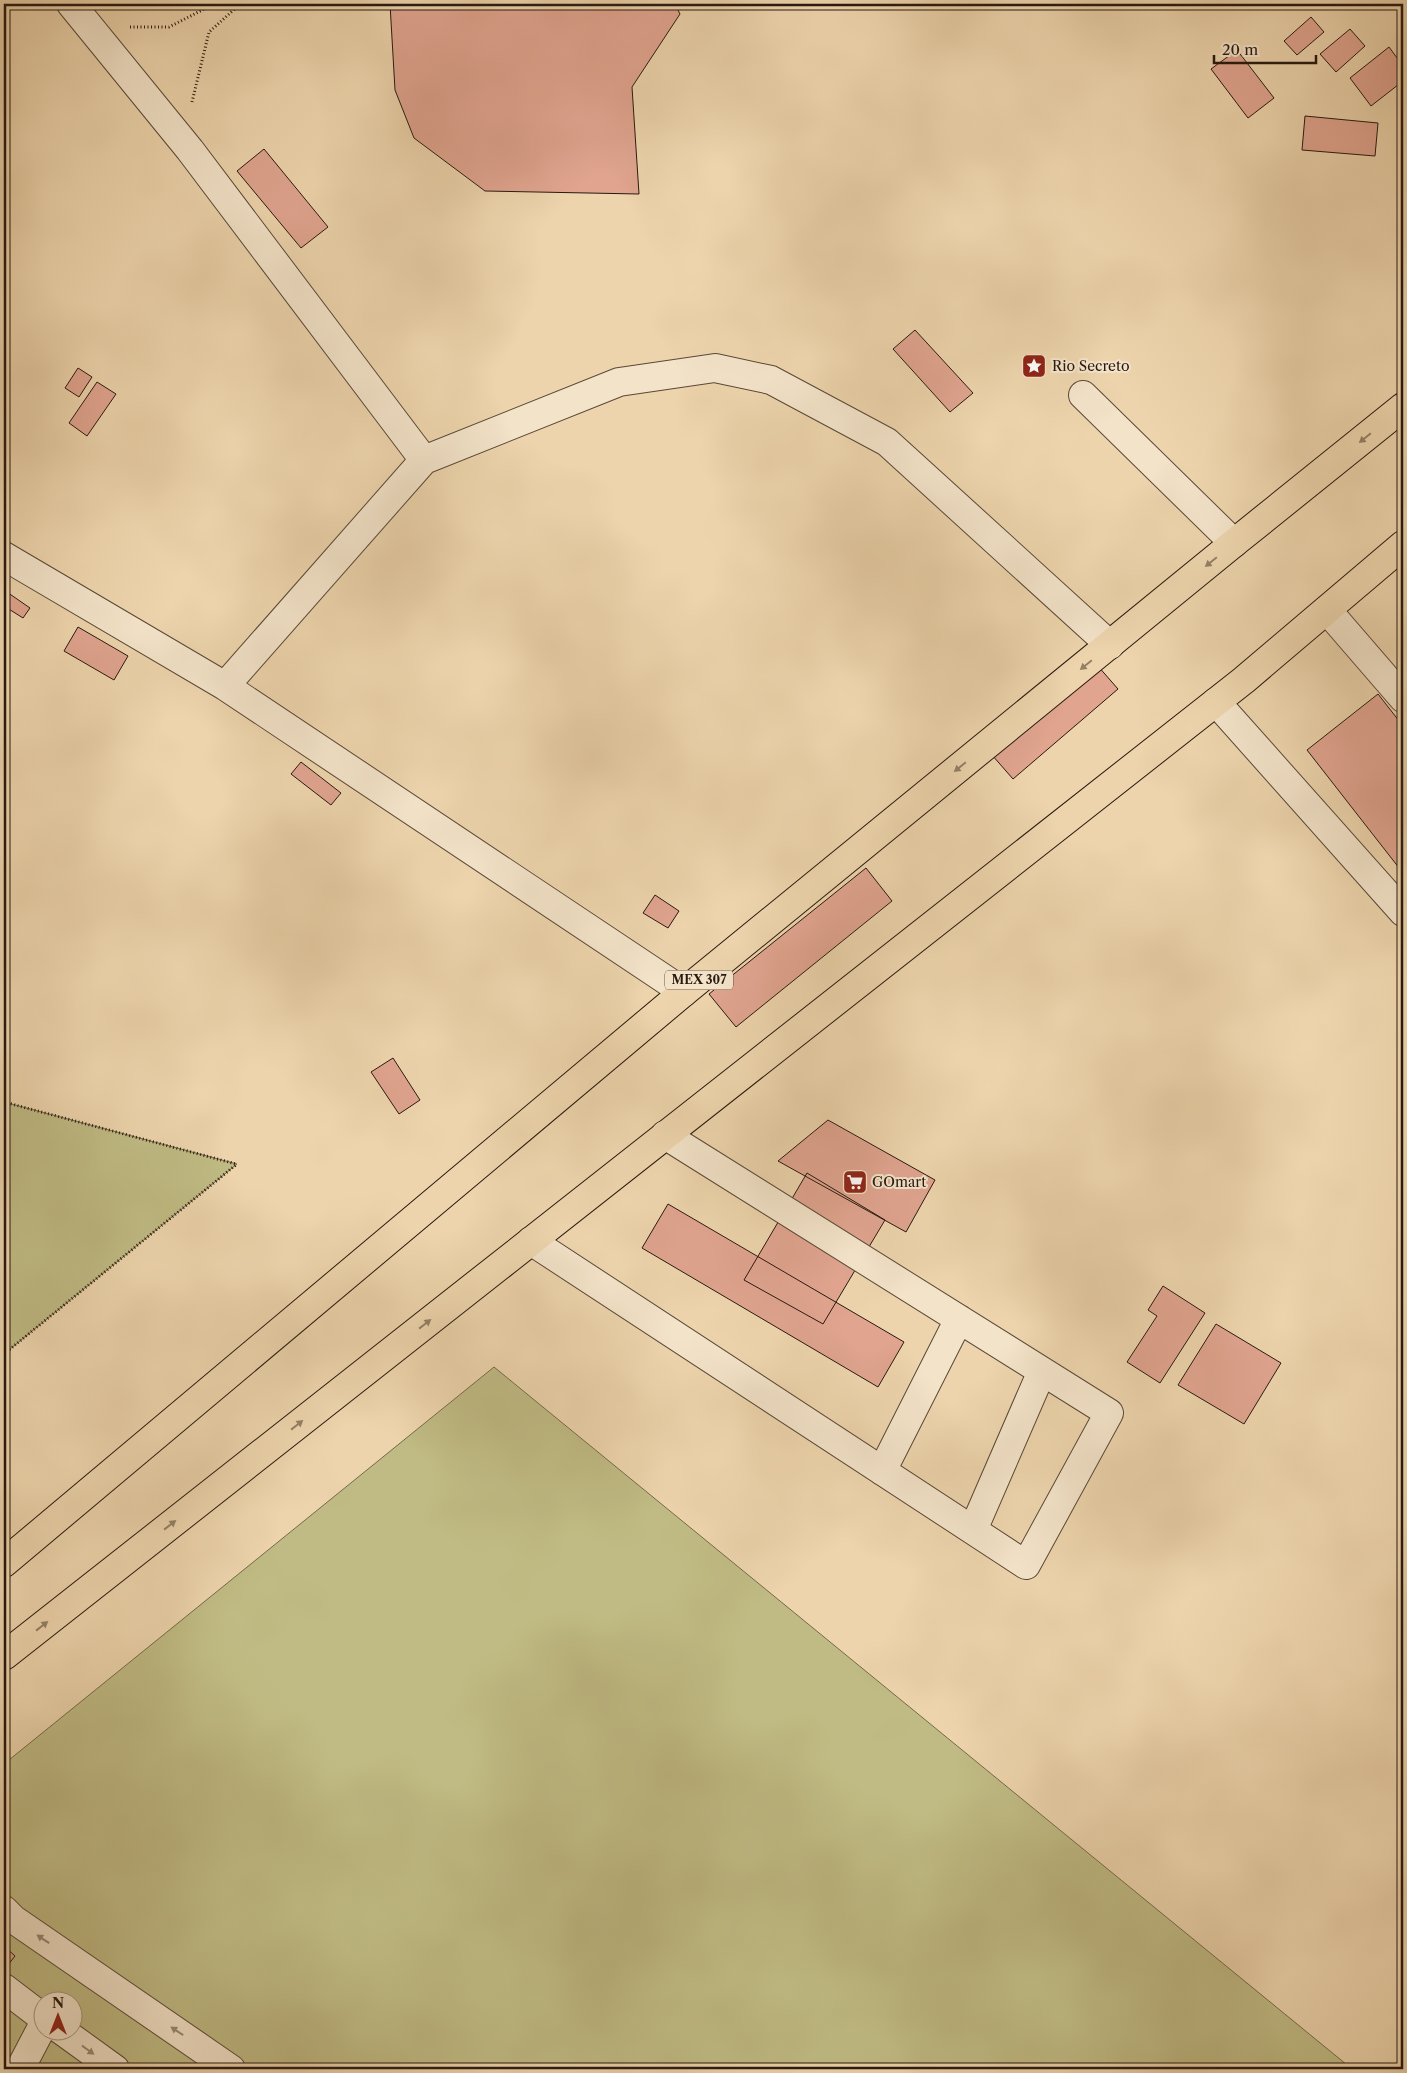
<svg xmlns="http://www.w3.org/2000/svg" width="1407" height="2073" font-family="'Libre Caslon Text',serif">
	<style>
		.green { fill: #c0bb84; stroke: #746a4a; fill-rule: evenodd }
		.building { fill: #e0a48f; stroke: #281910 }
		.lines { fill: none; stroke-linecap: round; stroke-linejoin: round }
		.minor-casing { stroke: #594837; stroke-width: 30 }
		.highway-casing { stroke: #281910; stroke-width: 30 }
		.path { stroke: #281910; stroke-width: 3; stroke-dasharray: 1 2.5; stroke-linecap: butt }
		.minor { stroke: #f3e3c9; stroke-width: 28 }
		.highway { stroke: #edd4ac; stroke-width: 28 }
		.oneway { fill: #948066 }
		.oneway2 { fill: #988876 }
		.labels { text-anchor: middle; stroke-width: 4; stroke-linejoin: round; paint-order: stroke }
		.shield { fill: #f3e3c9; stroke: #655648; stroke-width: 1 }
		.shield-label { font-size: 12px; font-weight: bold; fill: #281910 }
		.poi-label { font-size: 14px; fill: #281910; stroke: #f3e3c9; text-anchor: start }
	</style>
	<rect width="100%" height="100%" fill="#edd4ac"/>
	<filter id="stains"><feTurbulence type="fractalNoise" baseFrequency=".004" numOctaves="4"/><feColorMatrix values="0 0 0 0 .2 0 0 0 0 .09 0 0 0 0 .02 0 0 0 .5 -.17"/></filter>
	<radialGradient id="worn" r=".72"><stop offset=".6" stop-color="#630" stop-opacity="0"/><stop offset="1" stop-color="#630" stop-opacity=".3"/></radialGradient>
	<!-- green -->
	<path class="green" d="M4 1102 237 1164 4 1354Z
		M494 1367 1352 2069H4V1764ZM42 2000H72V2030H42Z"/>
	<!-- building -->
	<path class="building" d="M390 4H675L680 14 632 87 639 194 485 191 414 138 395 90Z
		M1311 17 1324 32 1297 55 1284 41Z
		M1350 29 1365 46 1336 72 1320 54Z
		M1389 47 1403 66V81L1371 106 1350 78Z
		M1237 50 1274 98 1248 118 1211 69Z
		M1305 116 1378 123 1375 156 1302 150Z
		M264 149 328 227 301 248 237 171Z
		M915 330 973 393 950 412 893 349Z
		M78 368 92 377 79 397 65 388Z
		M97 382 116 394 87 436 69 423Z
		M4 590 30 608 23 618 4 606Z
		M78 627 128 656 114 680 64 651Z
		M1097 665 1118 689 1013 779 992 755Z
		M1378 694 1403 726V873L1307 750Z
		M301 762 341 793 331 805 291 774Z
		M866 868 892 901 736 1027 709 994Z
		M655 895 679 911 668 928 643 913Z
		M393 1058 420 1100 399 1114 371 1072Z
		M828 1120 935 1180 906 1232 778 1161Z
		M807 1173 885 1220 823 1324 744 1280Z
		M668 1204 904 1342 878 1387 642 1248Z
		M1163 1286 1205 1313 1160 1383 1127 1362 1157 1316 1148 1310Z
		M1216 1324 1281 1363 1244 1424 1178 1385Z
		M4 1946 15 1956 4 1970Z"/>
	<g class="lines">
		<defs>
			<path id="minor" d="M71 4 190 150 424 460
				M1083 395 1234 543
				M4 556 225 686 684 992
				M1327 610 1403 698
				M225 686 424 460 619 382 715 368 771 380 887 442 1110 645
				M1216 702 1403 912
				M531 1241 1026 1565 1109 1413 665 1135
				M882 1471 959 1319
				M973 1530 1042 1371
				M4 1910 13 1919 231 2069
				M4 1988 42 2017
				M61 2030 115 2069
				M20 2069 42 2027"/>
			<path id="highway" d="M4 1563 684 992 1234 543 1403 407
				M4 1656 1244 680 1403 545"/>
		</defs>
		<!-- minor casing -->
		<use href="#minor" class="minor-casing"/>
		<!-- highway casing -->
		<use href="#highway" class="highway-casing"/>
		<!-- path -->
		<path class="path" d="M130 27H169L214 4
			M192 102 209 32 238 6 246 4
			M4 1102 236 1164
			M4 1354 237 1164"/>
		<!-- minor -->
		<use href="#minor" class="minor"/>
		<!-- highway -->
		<use href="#highway" class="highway"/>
	</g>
	<!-- one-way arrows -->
	<defs><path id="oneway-solid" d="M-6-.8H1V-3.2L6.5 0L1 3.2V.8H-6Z" transform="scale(1.25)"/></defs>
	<g class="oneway">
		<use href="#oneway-solid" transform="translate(1365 438) rotate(141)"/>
		<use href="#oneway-solid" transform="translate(1211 562) rotate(141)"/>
		<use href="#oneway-solid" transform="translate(1086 665) rotate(141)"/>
		<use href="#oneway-solid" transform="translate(960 767) rotate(141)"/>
		<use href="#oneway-solid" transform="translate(425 1324) rotate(-38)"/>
		<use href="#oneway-solid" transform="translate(297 1425) rotate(-38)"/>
		<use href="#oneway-solid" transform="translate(170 1525) rotate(-38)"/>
		<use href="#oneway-solid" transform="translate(42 1626) rotate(-38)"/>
	</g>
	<g class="oneway2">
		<use href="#oneway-solid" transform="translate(43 1939) rotate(-146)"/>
		<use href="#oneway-solid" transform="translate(177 2031) rotate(-146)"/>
		<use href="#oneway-solid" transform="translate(88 2050) rotate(36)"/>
	</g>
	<!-- icons -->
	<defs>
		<symbol id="sight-square" viewBox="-11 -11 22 22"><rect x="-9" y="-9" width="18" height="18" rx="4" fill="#8f2418" stroke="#f3e3c9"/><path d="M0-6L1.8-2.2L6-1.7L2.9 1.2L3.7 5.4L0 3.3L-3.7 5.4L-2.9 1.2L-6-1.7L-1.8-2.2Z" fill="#fff"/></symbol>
		<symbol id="supermarket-square" viewBox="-11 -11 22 22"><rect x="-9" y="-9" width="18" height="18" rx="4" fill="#8f2418" stroke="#f3e3c9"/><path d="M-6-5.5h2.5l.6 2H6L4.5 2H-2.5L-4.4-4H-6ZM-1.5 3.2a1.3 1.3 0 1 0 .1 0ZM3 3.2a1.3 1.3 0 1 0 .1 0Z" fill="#fff"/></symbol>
	</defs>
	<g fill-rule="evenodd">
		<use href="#sight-square" x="1020" y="352" width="28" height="28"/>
		<use href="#supermarket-square" x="841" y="1168" width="28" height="28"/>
	</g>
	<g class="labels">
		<!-- shield labels -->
		<rect class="shield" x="665" y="970.5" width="68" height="19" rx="4"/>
		<g class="shield-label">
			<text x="699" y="984">MEX 307</text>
		</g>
		<!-- poi labels -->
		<g class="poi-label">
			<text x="1052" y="371">Rio Secreto</text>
			<text x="872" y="1187">GOmart</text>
		</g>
	</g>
	<!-- margin -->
	<rect width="1407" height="2073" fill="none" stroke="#edd4ac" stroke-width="20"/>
	<rect x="5" y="5" width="1397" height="2063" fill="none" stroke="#281910" stroke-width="2.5"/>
	<rect x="10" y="10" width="1387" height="2053" fill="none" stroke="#281910"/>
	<!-- north arrow -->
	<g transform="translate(58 2016)"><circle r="24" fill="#f3e3c9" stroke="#a2927f"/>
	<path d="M0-4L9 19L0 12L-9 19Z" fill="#8f2418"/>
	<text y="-8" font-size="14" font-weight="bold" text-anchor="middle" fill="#281910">N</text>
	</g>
	<!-- scale -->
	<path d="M1214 55v8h102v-8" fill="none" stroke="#281910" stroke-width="2.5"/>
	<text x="1222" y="55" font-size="15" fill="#281910" stroke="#f3e3c9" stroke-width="4" paint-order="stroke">20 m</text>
	<rect width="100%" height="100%" filter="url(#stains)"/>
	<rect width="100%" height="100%" fill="url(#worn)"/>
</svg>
